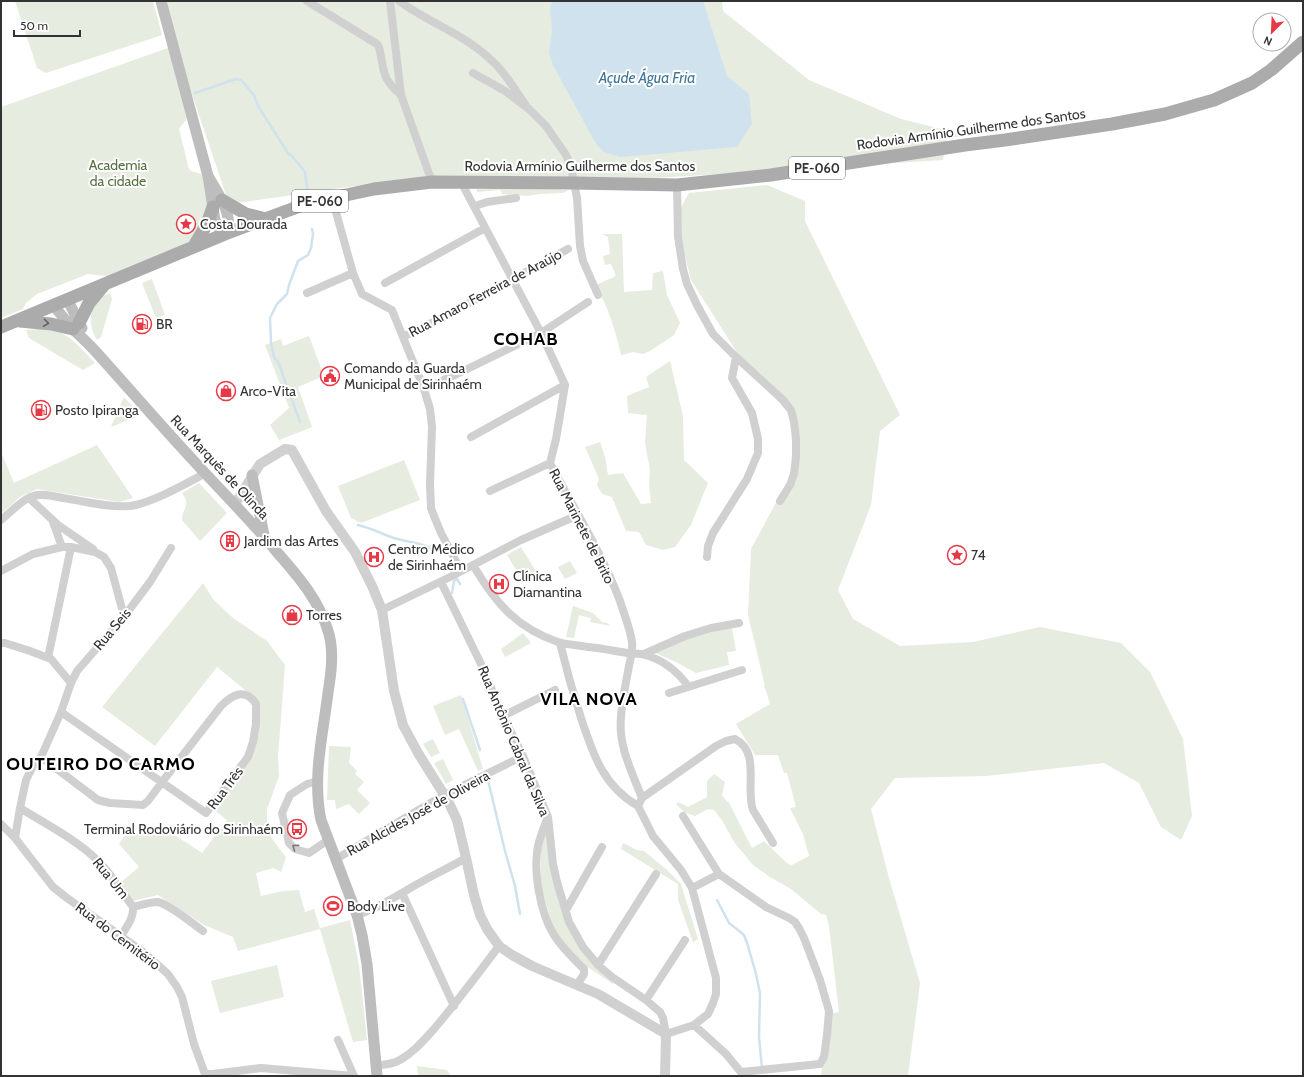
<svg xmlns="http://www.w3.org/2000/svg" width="1304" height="1077" font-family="Cabin,sans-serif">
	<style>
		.green { fill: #e6ecdf }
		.water { fill: #cfe2ee }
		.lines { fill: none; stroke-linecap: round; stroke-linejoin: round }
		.stream { stroke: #cfe2ee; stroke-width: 2.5 }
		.minor { stroke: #d0d0d0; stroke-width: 8 }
		.tertiary { stroke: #d0d0d0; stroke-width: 10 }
		.secondary { stroke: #bdbdbd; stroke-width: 11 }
		.primary { stroke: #ababab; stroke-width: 13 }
		.oneway { stroke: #636363 }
		.oneway2 { stroke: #7a7a7a }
		.labels { text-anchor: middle; stroke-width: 4; stroke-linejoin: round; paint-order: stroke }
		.shield { fill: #fff; stroke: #707070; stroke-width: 1 }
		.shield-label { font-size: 13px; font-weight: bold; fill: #333 }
		.street-label { font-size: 14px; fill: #333; stroke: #fff }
		.park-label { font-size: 14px; fill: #56703f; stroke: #fff }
		.poi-label { font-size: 14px; fill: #333; stroke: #fff; text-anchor: start }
		.water-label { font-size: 15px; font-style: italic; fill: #3f7597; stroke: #fff }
		.district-label { font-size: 18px; font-weight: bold; letter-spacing: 1px; fill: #000; stroke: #fff }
	</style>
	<rect width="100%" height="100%" fill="#fff"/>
	<!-- green -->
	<path class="green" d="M15 1H153L162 35 46 73 37 68Z
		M164 1H722L723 11 809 80 901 119 969 136 947 138 943 160 574 183 355 186 229 204 172 35Z
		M168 48 188 117 179 129 189 169 191 171 205 175 208 205 195 236 186 244 114 277 88 274 37 294 26 303 23 309 1 318V107Z
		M767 185 805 201V221L900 415 880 431 871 505 838 590 853 619 900 646 973 642 1040 627 1121 643 1150 672 1183 739 1192 816 1181 840 1161 827 1139 783 1104 763 986 776 895 778 871 809 889 878 920 983 908 1076H821L828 1014 839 1012 829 926 826 915 821 914 791 889 770 877 753 865 734 842 722 820 714 810 708 809 695 816 684 812 676 804 678 802 688 807 707 797V781L714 774 725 782 722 796 729 803 752 848 764 841 788 864 792 865 809 856 803 834 790 808 796 807 787 773H784L778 755H755L736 724 770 704 766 691 764 686H765L748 615 751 549 792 473 795 421 738 354 691 280 683 248 680 209 689 193Z
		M523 187 568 190 563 193 540 194 527 196 502 194 500 190 477 192V189Z
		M602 234H622L624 292 652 290 653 273 663 271 667 295 680 323 674 335 650 351 643 354 633 352 621 355C616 332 608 307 596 285L614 277 616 275 611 264 605 265 603 256 610 254 608 237Z
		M152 279 165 315 156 318 142 283Z
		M110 293 112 299 101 337 97 340C86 322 89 301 110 293Z
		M39 329C46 330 55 331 61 333 73 338 86 354 95 363L83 370 29 338 26 330Z
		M309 336 324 376 298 387 312 427 279 440 270 425 289 408 265 345 281 339 283 346Z
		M670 361 683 416 684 460 708 483 691 525 675 547 663 550 646 545 639 532 626 531 612 497 602 494 597 485 599 479 585 447 600 442 605 457 608 475 623 473 641 504 651 503 649 485 650 470 645 443 647 415 628 413 627 396 649 387 646 377Z
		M124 397 141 415 111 427Z
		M97 445 133 498 119 502 37 489 20 497 1 514V452L14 483Z
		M404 460 420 500 361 523 351 518 338 486Z
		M199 483 227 513 200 541 182 520C182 508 192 506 182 493Z
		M521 547 537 573 523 581 507 555Z
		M570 561 577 573 565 579 558 567Z
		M203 583 213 599 233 618 267 641 285 665 278 757 279 776 267 809V823L271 837 278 847 286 857 281 872 273 868 256 873 261 896 283 891 299 890 305 912 314 909 320 928 350 920 359 965 367 1040 353 1042 320 929 238 951 233 937 204 925 158 895 133 901 120 883 139 867 119 844 128 831 142 835H159L164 828 202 853 227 820 213 809 251 759 256 699 217 667 155 746 102 707Z
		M573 606 593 613 602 622 607 623 611 626 590 622 591 618 579 615 574 638 566 637Z
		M732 628 736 651 727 652 729 665 696 673 678 663 653 652 705 631Z
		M523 633 531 643 505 657 501 649Z
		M461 695 483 769 478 771 459 729 445 735 433 706Z
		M433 739 440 753 431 757 423 744Z
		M329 746 351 747 349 763 357 771 355 774 364 782 357 790 370 803 359 814 349 804 336 809 335 800H327Z
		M443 759 453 780 446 784 434 763Z
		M546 833 567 921 614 982 613 984 586 966 569 949 554 931 541 886V846Z
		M623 843 637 850 644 851 666 869 681 884 698 939 693 942 678 900V884L621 849Z
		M277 965 284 997 220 1013 211 981Z
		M417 1066 447 1070 451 1076H418Z"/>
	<!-- water -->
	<path class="water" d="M552 1H703L727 76 749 94 752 124 737 147 620 157 604 152 596 144 553 65 549 53 552 31 550 7Z"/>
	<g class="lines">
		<!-- stream -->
		<path class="stream" d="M195 93 236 79 241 80 254 95 258 106 288 153 293 157 305 172 308 195
			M300 422 279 364 274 357 271 343 270 318 277 304 287 294 289 285 298 261 308 255 311 248 313 234 312 229
			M358 525C371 528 382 534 394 538 409 543 424 542 437 552
			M452 593 454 581 457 579 460 584
			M463 699 480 750
			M487 776 505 851 515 886 520 914
			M717 900 729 923 744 935 748 946 756 974 760 993 759 1037 762 1068"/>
		<!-- minor -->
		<path class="minor" d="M307 1 377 44 379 47C385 71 380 77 401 95
			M390 1 401 95 432 182
			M399 1C428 22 463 34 489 58 504 71 514 88 525 104
			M473 73 505 91 529 109 546 126 566 155 571 167 577 198 580 246 583 261 598 295
			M461 182 541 333 565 385 556 439 550 463C574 509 602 553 620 601 624 614 630 628 632 642 633 650 631 658 629 666 626 683 622 700 621 717 618 746 632 772 642 798L638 806
			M677 185 678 237 683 269 687 284 697 305 713 334 736 357 783 400 791 410 794 422 796 439V456L794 474 790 485 780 501
			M332 198 353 273 362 294 392 310 424 389 430 409 432 427 430 484 431 508 434 516 441 533 461 571
			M475 206 487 202 516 198
			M385 283 485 228
			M307 293 353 273
			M403 337 447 315 568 249
			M424 389 457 374 541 333 588 302
			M471 437 565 385
			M490 491 550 463
			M29 498 58 525 93 549
			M1 520C10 513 22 499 33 496 42 493 53 496 63 498 84 501 108 508 130 506 152 503 185 484 206 473
			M53 522 62 547
			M707 557 708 546 713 533 747 479 758 453V439L752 413 732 378 736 357
			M473 565C495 602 516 628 558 642 567 645 579 645 588 647 601 648 614 651 627 653 633 654 640 653 645 655 664 660 677 671 688 686
			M1 571 33 554 62 547H71L95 552 104 557 111 568 124 616
			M441 582 481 664 503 716 523 756 548 817 553 864 557 882 569 922 583 947 598 965 612 977 646 1000 660 1012 663 1018 666 1034 694 1025 708 1014 713 1003 716 994V978L692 888 681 870 653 836 638 806
			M382 610 450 577 521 540 578 515
			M1 643H5L30 651 51 659 71 683
			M560 643C566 668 573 693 581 718 593 754 603 786 638 806
			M644 654 685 636 711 628 739 623
			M48 658 71 547
			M669 693 742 670
			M503 716 555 690
			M41 757 98 800 110 803 143 805 148 801 162 782 221 706C232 695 245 687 256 704V724L253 742 248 757 206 813 61 712
			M318 781 307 784 290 795 282 813 289 843 295 849 309 853 328 840
			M642 798 716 746 726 741 735 739C761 752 745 788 753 810L773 843
			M20 808C44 823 77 840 97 860 110 872 122 892 133 907 134 918 127 926 121 936
			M683 816 719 874 766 907 789 918 795 922 799 928 804 938 820 980 829 1011 827 1035 824 1057 820 1064 741 1072
			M547 819C544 828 540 837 538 846 533 870 540 913 554 935 562 948 573 958 584 969V974L577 985
			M1 824 15 838 53 887 67 898 142 951 168 974 177 987 182 997 194 1044 205 1074H213L261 1068 354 1076
			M15 838 20 808 26 780 33 766 41 757 61 712 71 683 77 671 123 618 150 582 171 548
			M336 859 444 795 523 756
			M692 888 719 874
			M402 893 454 1006
			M133 907C141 905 150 902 158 902 169 904 193 924 203 931
			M566 910 602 847
			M357 915C382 907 400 893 423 881 437 873 452 866 466 858
			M598 965 656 874
			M646 1000 685 940
			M694 1025 726 1054 744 1076
			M338 1040 354 1076
			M376 1065C384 1065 393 1064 400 1060 414 1052 424 1040 434 1029 457 1002 478 974 499 946"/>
		<!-- tertiary -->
		<path class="tertiary" d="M235 504 260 464 285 449 292 450 326 511 355 552 372 586 382 610 394 691 403 725 418 753 448 801 457 820 466 858 474 895 480 915 487 929 499 946 512 955 532 966 598 994 666 1034 665 1076"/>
		<!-- secondary -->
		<path class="secondary" d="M161 1 208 176 215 220 219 228 228 233C232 211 218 194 208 176
			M67 299 82 328
			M53 305C60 313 66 321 73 329 81 337 89 344 97 353 133 393 168 434 205 473 229 499 254 524 276 551 298 576 320 601 329 634 334 653 331 674 328 693 323 734 312 778 321 820L357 915 362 935 367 964 377 1076
			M252 475 264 535"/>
		<!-- primary -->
		<path class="primary" d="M222 200 246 214 266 219
			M194 246 207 224 213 207
			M20 321 51 324 73 329
			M79 323 89 303 104 285
			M1 327 225 234 300 206 332 198 374 189 432 182 574 183 677 185 771 175 965 145 1005 140 1112 124 1165 114 1214 100 1252 83 1271 70 1303 42"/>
	</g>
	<!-- one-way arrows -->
	<defs><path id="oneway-chevron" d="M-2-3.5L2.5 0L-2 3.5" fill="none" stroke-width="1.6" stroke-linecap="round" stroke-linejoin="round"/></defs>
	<use class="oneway" href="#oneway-chevron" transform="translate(46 323) rotate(8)"/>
	<use class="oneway2" href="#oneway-chevron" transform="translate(295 847) rotate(-144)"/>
	<!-- icons -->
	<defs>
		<symbol id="sight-ring" viewBox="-11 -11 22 22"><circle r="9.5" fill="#fff" stroke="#e63946" stroke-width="1.5"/><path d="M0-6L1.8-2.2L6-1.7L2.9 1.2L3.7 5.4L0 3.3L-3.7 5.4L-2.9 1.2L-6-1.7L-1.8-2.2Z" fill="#e63946"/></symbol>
		<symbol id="fuel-ring" viewBox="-11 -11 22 22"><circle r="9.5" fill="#fff" stroke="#e63946" stroke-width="1.5"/><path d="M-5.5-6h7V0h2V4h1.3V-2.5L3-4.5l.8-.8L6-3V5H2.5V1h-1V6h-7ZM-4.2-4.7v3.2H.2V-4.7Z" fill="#e63946"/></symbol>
		<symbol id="civic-ring" viewBox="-11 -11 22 22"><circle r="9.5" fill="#fff" stroke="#e63946" stroke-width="1.5"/><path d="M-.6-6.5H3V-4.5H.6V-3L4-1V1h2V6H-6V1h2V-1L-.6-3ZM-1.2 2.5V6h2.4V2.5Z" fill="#e63946"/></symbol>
		<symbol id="shop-ring" viewBox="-11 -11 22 22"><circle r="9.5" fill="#fff" stroke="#e63946" stroke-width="1.5"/><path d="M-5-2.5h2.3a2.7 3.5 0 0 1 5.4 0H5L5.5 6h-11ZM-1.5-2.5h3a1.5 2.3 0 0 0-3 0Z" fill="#e63946"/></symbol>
		<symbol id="building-ring" viewBox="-11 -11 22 22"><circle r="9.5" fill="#fff" stroke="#e63946" stroke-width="1.5"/><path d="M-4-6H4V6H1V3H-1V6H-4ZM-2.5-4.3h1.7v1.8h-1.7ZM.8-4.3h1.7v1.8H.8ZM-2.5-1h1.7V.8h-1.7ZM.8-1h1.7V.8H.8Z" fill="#e63946"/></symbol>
		<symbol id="hospital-ring" viewBox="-11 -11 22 22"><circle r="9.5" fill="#fff" stroke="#e63946" stroke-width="1.5"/><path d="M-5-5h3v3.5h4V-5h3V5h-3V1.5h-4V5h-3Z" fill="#e63946"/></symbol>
		<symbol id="bus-ring" viewBox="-11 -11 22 22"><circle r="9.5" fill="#fff" stroke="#e63946" stroke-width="1.5"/><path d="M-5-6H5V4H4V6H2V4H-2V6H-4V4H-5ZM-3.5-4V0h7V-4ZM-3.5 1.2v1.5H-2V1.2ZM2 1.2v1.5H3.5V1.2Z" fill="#e63946"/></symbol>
		<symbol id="stadium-ring" viewBox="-11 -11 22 22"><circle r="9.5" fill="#fff" stroke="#e63946" stroke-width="1.5"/><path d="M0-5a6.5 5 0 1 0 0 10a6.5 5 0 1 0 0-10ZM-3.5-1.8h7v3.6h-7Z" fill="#e63946"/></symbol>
	</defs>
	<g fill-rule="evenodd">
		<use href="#sight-ring" x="175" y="213" width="22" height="22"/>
		<use href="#fuel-ring" x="131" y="313" width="22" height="22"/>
		<use href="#civic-ring" x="319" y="365" width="22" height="22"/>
		<use href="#shop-ring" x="215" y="380" width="22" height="22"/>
		<use href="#fuel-ring" x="30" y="399" width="22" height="22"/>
		<use href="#building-ring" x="219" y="530" width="22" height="22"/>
		<use href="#sight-ring" x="946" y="544" width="22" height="22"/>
		<use href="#hospital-ring" x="363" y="546" width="22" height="22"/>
		<use href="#hospital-ring" x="488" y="573" width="22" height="22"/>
		<use href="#shop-ring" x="281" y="604" width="22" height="22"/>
		<use href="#bus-ring" x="286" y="818" width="22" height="22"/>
		<use href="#stadium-ring" x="322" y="895" width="22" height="22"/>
	</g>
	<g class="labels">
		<!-- shield labels -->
		<g class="shield">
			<rect x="789" y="157" width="56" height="22" rx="3"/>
			<rect x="292" y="190" width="56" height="22" rx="3"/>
		</g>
		<g class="shield-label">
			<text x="817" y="173">PE-060</text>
			<text x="320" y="206">PE-060</text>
		</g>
		<!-- street labels -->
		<g class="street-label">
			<text transform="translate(971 129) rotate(-8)" y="5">Rodovia Armínio Guilherme dos Santos</text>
			<text x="580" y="171">Rodovia Armínio Guilherme dos Santos</text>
			<text transform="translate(485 293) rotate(-28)" y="5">Rua Amaro Ferreira de Araújo</text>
			<text transform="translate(220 467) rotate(47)" y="5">Rua Marquês de Olinda</text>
			<text transform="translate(582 526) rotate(63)" y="5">Rua Marinete de Brito</text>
			<text transform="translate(112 629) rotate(-50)" y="5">Rua Seis</text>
			<text transform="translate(514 741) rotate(67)" y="5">Rua Antônio Cabral da Silva</text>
			<text transform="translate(225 788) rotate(-53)" y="5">Rua Três</text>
			<text transform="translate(418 813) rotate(-29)" y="5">Rua Alcides José de Oliveira</text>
			<text transform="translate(111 878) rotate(51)" y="5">Rua Um</text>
			<text transform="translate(118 936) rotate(37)" y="5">Rua do Cemitério</text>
		</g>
		<!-- park labels -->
		<g class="park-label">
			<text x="118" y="170">Academia<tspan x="118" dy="16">da cidade</tspan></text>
		</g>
		<!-- poi labels -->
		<g class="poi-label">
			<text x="200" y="229">Costa Dourada</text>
			<text x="156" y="329">BR</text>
			<text x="344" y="373">Comando da Guarda<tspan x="344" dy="16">Municipal de Sirinhaém</tspan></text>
			<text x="240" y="396">Arco-Vita</text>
			<text x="55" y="415">Posto Ipiranga</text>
			<text x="244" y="546">Jardim das Artes</text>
			<text x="388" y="554">Centro Médico<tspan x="388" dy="16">de Sirinhaém</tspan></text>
			<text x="971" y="560">74</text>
			<text x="513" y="581">Clínica<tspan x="513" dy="16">Diamantina</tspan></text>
			<text x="306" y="620">Torres</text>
			<text x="283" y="834" text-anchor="end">Terminal Rodoviário do Sirinhaém</text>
			<text x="347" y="911">Body Live</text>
		</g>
		<!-- water labels -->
		<g class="water-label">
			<text x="647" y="83">Açude Água Fria</text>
		</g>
		<!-- district labels -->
		<g class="district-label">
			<text x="526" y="345">COHAB</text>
			<text x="589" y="705">VILA NOVA</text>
			<text x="101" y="770">OUTEIRO DO CARMO</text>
		</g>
	</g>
	<!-- border -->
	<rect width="1304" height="1077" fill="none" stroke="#333333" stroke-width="4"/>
	<!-- north arrow -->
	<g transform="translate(1272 32) rotate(204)"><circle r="19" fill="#ffffff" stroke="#adadad"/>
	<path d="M0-3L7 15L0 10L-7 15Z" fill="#e63946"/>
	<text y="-6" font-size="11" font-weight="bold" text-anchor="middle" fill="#333333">N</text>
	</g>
	<!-- scale -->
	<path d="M14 30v6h66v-6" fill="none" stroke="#333333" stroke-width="2"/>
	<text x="20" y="30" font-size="12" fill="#333333" stroke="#ffffff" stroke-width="3" paint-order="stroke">50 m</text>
</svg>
